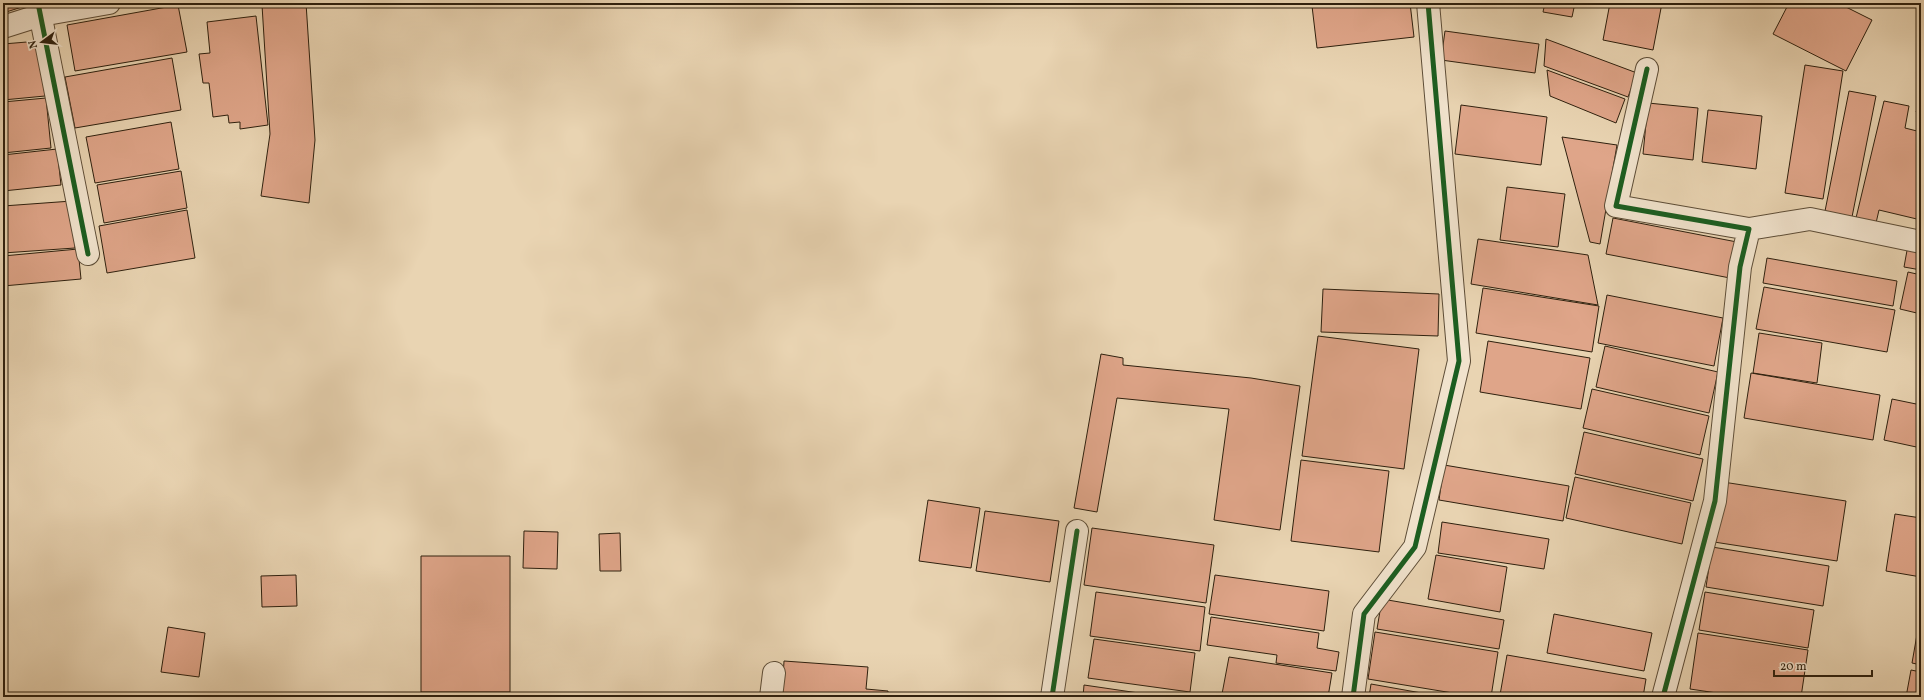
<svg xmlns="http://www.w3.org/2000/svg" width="1924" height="700" font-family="Vollkorn,serif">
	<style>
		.building { fill: #dfa589; stroke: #2e200e }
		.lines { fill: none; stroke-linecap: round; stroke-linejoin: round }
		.minor-casing { stroke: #5d4d37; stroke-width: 24 }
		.minor { stroke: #f1e3cd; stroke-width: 22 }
		.cycleway-casing { stroke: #f1e3cd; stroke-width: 8 }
		.cycleway { stroke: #1b5e20; stroke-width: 5 }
	</style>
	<rect width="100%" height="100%" fill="#e9d4b2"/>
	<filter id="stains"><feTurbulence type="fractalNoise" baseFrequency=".005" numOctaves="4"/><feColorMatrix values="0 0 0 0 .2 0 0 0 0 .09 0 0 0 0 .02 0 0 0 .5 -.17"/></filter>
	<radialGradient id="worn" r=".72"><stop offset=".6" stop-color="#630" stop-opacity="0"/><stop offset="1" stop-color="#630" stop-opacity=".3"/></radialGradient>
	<!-- building -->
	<path class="building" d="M3 3H21L22 7 3 13Z
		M306 3 315 140 309 203 261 196 270 134 262 5Z
		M1340 3H1410L1414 37 1317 48 1312 6Z
		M1545 3H1575L1572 17 1543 12Z
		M1610 3H1662L1653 50 1603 40Z
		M1789 3H1838L1872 20 1846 71 1773 34Z
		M178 5 187 52 75 71 67 25Z
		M256 16 268 125 240 129V122L229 123 228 115 213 117 209 83H203L199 54 210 53 207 22Z
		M1445 31 1539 44 1535 73 1441 60Z
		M1546 39 1637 73 1628 97 1544 66Z
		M39 41 45 96 3 100V44Z
		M172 58 181 110 75 128 65 77Z
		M1805 65 1843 71 1823 199 1785 193Z
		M1547 70 1625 99 1616 123 1550 96Z
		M1849 91 1876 96 1852 217 1825 211Z
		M46 98 51 148 3 153V102Z
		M1884 101 1909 106 1905 128 1921 132V220L1879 210 1876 223 1856 218Z
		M1921 102V115L1916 112Z
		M1648 103 1698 108 1693 160 1643 154Z
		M1461 105 1547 117 1541 165 1455 154Z
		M1708 110 1762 116 1756 169 1702 162Z
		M171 122 179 169 95 183 86 137Z
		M1562 137 1617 145 1600 244 1590 242Z
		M57 149 61 185 3 191V155Z
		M181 171 187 208 104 223 97 185Z
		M1507 187 1565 194 1558 247 1500 240Z
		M72 201 75 248 3 253V206Z
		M187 210 195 258 107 273 99 226Z
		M1613 218 1737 242 1730 278 1606 254Z
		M1478 239 1588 255 1598 305 1471 284Z
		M1908 245 1921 247V270L1904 267Z
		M78 249 81 279 3 286V256Z
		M1767 258 1897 281 1893 306 1763 283Z
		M1908 272 1921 275V314L1900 309Z
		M1764 287 1895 310 1887 352 1756 329Z
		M1483 288 1599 306 1592 352 1476 333Z
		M1323 289 1439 294 1438 336 1321 332Z
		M1607 295 1723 318 1714 366 1598 343Z
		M1759 333 1822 343 1817 383 1753 373Z
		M1318 336 1419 349 1404 469 1302 456Z
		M1488 341 1590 358 1581 409 1480 392Z
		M1605 346 1718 372 1709 413 1596 387Z
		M1101 354 1123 358V365L1251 378 1300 386 1280 530 1214 520 1229 409 1117 398 1097 512 1074 508Z
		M1751 373 1880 395 1873 440 1744 418Z
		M1592 389 1709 416 1700 455 1583 428Z
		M1892 399 1921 405V448L1884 440Z
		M1584 432 1703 459 1693 501 1575 474Z
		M1301 460 1389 471 1379 552 1291 541Z
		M1444 465 1569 486 1563 521 1439 500Z
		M1575 477 1691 503 1682 544 1566 518Z
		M1723 482 1846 501 1837 561 1714 542Z
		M928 500 980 508 971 568 919 561Z
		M985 511 1059 521 1050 582 976 571Z
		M1895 514 1921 518V577L1886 571Z
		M1442 522 1549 539 1544 569 1438 553Z
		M1092 528 1214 545 1206 603 1084 585Z
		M524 531 558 532 557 569 523 568Z
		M620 533 621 571H600L599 534Z
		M1712 547 1829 566 1823 606 1706 587Z
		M1436 555 1507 567 1500 612 1428 599Z
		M421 556H510V692H421Z
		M296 575 297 606 262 607 261 576Z
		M1215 575 1329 591 1324 631 1209 614Z
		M1096 592 1205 607 1200 651 1090 636Z
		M1705 592 1814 610 1808 648 1699 630Z
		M1382 599 1504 620 1499 649 1377 629Z
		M1554 614 1652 633 1644 671 1547 653Z
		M1211 617 1319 633 1317 648 1339 652 1336 671 1276 663 1277 655 1207 645Z
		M1919 623H1921V665L1912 663Z
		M168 627 205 633 199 677 161 672Z
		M1375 632 1498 652 1491 697H1477L1368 679Z
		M1698 633 1808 650 1801 697H1744L1690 689Z
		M1094 639 1195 653 1190 692 1088 678Z
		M1507 655 1646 679 1643 697H1509L1500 695Z
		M1229 657 1332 673 1328 697H1239L1222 694Z
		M784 661 868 667 866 689 888 691V697H782Z
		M1911 670 1921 672V697H1906Z
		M1371 684 1444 697H1369Z
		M1084 685 1166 697H1083Z
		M1705 692 1736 697H1704Z"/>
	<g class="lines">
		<defs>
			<path id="minor" d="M38 3 88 254
				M3 27 41 15 109 3
				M1647 69 1616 206 1749 229 1740 267 1715 501 1663 697
				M1749 229 1810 219 1921 242
				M771 697 774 673
				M1052 697 1077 531
				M1353 697 1364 614 1415 547 1459 361 1428 3"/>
		</defs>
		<!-- minor casing -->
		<use href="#minor" class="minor-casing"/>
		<!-- minor -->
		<use href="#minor" class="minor"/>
		<defs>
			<path id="cycleway" d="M38 3 88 254
				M1647 69 1616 206 1749 229 1740 267 1715 501 1663 697
				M1052 697 1077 531
				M1353 697 1364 614 1415 547 1459 361 1428 3"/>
		</defs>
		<!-- cycleway casing -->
		<use href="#cycleway" class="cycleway-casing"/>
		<!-- cycleway -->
		<use href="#cycleway" class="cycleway"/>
	</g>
	<!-- margin -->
	<rect width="1924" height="700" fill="none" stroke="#e9d4b2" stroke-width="16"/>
	<rect x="4" y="4" width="1916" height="692" fill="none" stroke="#2e200e" stroke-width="2"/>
	<rect x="8" y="8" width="1908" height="684" fill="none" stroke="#2e200e"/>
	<!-- north arrow -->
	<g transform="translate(42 42) rotate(255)" stroke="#f1e3cd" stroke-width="3" paint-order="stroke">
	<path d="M0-3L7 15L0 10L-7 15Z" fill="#2e200e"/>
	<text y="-6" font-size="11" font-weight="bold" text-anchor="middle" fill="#2e200e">N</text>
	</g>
	<!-- scale -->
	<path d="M1774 670v6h98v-6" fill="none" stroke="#2e200e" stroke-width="2"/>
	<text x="1780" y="670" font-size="12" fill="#2e200e" stroke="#f1e3cd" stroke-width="3" paint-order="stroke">20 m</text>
	<rect width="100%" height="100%" filter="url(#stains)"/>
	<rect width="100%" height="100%" fill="url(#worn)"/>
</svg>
